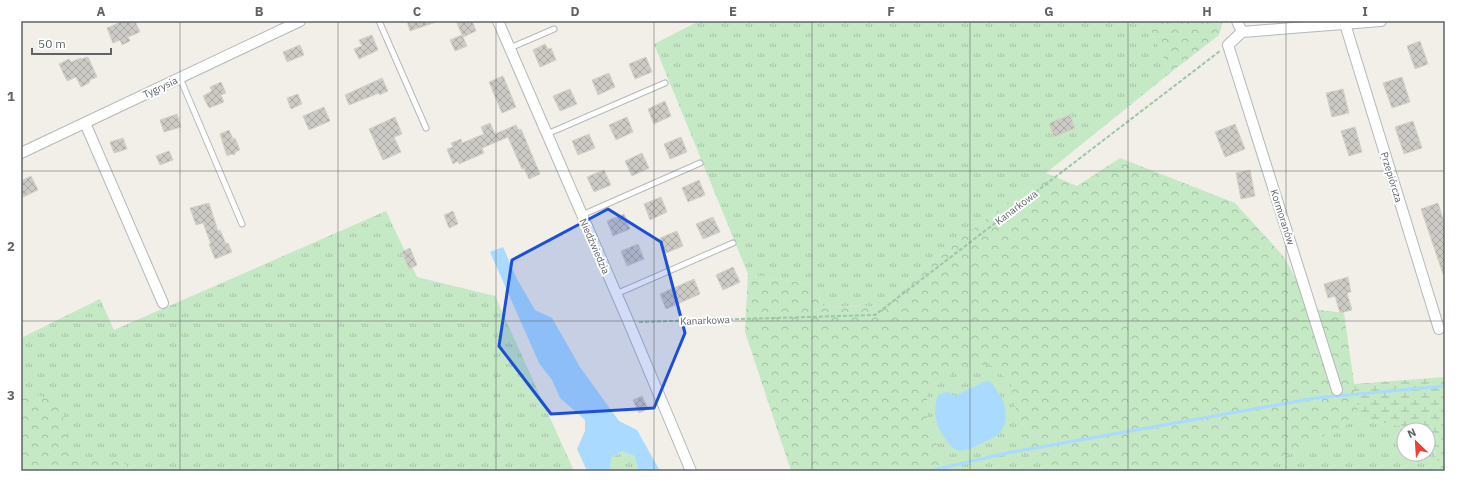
<svg xmlns="http://www.w3.org/2000/svg" width="1466" height="492" font-family="'IBM Plex Sans',sans-serif">
	<style>
		.grass { fill: url(#grass-tufts) }
		.forest { fill: url(#forest-crowns) }
		.wetland { fill: url(#wetland-marsh) }
		.water { fill: #aadaff }
		.lines { fill: none; stroke-linecap: round; stroke-linejoin: round }
		.stream { stroke: #aadaff; stroke-width: 3 }
		.building { fill: url(#building-cross-hatch); stroke: #d6d1c6 }
		.service-casing { stroke: #b5b8bc; stroke-width: 7 }
		.minor-casing { stroke: #b5b8bc; stroke-width: 12 }
		.path { stroke: #9cc7a9; stroke-width: 2; stroke-dasharray: 4 2; stroke-linecap: butt }
		.service { stroke: #fff; stroke-width: 5 }
		.minor { stroke: #fff; stroke-width: 10 }
		.marked { fill: #1d4ed8; fill-opacity: 0.2; stroke: #1d4ed8; stroke-width: 3; stroke-linejoin: round }
		.grid { fill: none; stroke: #5f6368; stroke-width: 1; stroke-opacity: 0.55 }
		.labels { text-anchor: middle; stroke-width: 4; stroke-linejoin: round; paint-order: stroke }
		.street-label { font-size: 10px; fill: #5f6368; stroke: #fff }
		.neatline { fill: none; stroke: #5f6368; stroke-width: 1.5 }
		.grid-label { font-size: 13px; text-anchor: middle; font-weight: bold; fill: #5f6368 }
	</style>
	<defs>
		<pattern id="grass-tufts" width="24" height="20" patternUnits="userSpaceOnUse"><rect width="24" height="20" fill="#c5e8c5"/><path d="M3 7l-1-3M5 7V3M7 7l1-3M15 17l-1-3M17 17v-4M19 17l1-3" fill="none" stroke="#a3c0a4"/></pattern>
		<pattern id="forest-crowns" width="20" height="18" patternUnits="userSpaceOnUse"><rect width="20" height="18" fill="#c5e8c5"/><path d="M2 6a3 3 0 1 1 6 0M12 15a3 3 0 1 1 6 0" fill="none" stroke="#a3c0a4"/></pattern>
		<pattern id="wetland-marsh" width="20" height="14" patternUnits="userSpaceOnUse"><rect width="20" height="14" fill="#c5e8c5"/><path d="M1 5h8M5 5V1M11 12h8M15 12V8" fill="none" stroke="#a3c0a4"/></pattern>
		<pattern id="building-cross-hatch" width="8" height="8" patternUnits="userSpaceOnUse"><rect width="8" height="8" fill="#cccac5"/><path d="M0 0l8 8M0 8l8-8" fill="none" stroke="#a9a8a4"/></pattern>
	</defs>
	<rect width="100%" height="100%" fill="#f1efe8"/>
	<!-- grass -->
	<path class="grass" d="M699 21H1147L1170 73 1046 173 873 306 824 307 814 285 748 274 654 44Z
		M386 211 417 277 495 296 574 471H21V338L100 299 114 330Z
		M968 331 1098 471H931L895 393Z
		M1359 418 1419 430H1404V454H1428V432L1440 471H1219L1261 468Z
		M622 451 634 456 638 467 635 471 610 470 611 458Z"/>
	<!-- forest -->
	<path class="forest" d="M1147 21H1223L1219 35 1170 73Z
		M1120 158 1235 203 1284 257 1312 309 1344 313 1359 418 1261 468 1219 471H1074L1040 462 1022 438 1010 382 989 364 960 367 927 394V423L943 459 957 471H791L745 332 748 274 814 285 824 307 873 306 1046 173 1077 186Z
		M34 394 60 402 73 460 106 458 127 465 128 471H21V395Z"/>
	<!-- wetland -->
	<path class="wetland" d="M1445 377V471H1440L1428 430H1419L1359 418 1354 384Z"/>
	<!-- water -->
	<path class="water" d="M503 247 517 279 535 310 552 318 580 367 619 421 637 430 660 471H635L638 467 634 456 622 451 611 458 610 471H587L577 449 585 431V420L560 398 552 380 539 363 490 252Z
		M989 381C1001 393 1011 411 1003 428 1000 436 986 441 978 445 972 448 963 453 955 449 949 446 943 436 940 430 934 418 934 407 938 395L947 392 955 396 984 382Z"/>
	<g class="lines">
		<!-- stream -->
		<path class="stream" d="M929 471 1007 453 1316 398 1445 386"/>
	</g>
	<!-- building -->
	<path class="building" d="M123 21H135L140 32 128 37 130 41 122 45 120 40 113 43 107 28Z
		M407 21H436V22L410 31Z
		M456 21H472L476 31 463 37Z
		M372 35 378 50 359 59 354 49 362 46 359 40Z
		M462 35 467 46 455 51 450 40Z
		M1420 41 1428 64 1415 69 1407 46Z
		M545 44 548 49 551 48 556 60 540 67 533 50Z
		M300 45 304 55 287 62 283 52Z
		M88 57 97 77 90 80 89 83 81 87 76 77 67 81 59 64 69 59 71 62 81 58V59Z
		M646 57 652 72 635 79 629 64Z
		M609 73 615 87 598 95 592 80Z
		M503 76 516 107 502 113 489 82Z
		M1402 77 1410 102 1392 108 1383 83Z
		M382 78 388 91 379 95V93L349 105 345 95Z
		M221 82 226 93 221 95 224 102 209 108 203 96 212 91 210 87Z
		M570 89 577 104 560 111 553 96Z
		M1343 89 1349 113 1332 117 1326 93Z
		M298 94 302 104 291 109 287 98Z
		M665 101 671 116 654 124 648 109Z
		M324 107 330 121 309 130 303 116Z
		M177 114 181 127 164 132 160 120Z
		M1070 115 1075 128 1054 137 1049 123Z
		M395 117 402 134 394 137 401 152 383 160 369 129Z
		M627 117 633 132 616 140 609 125Z
		M1413 121 1422 148 1404 154 1395 127Z
		M490 123 495 134 516 125 519 130 521 129 540 174 529 179 524 168 522 169 508 137 482 148 484 153 459 164 458 161 453 164 447 149 453 147 451 143 461 139 462 143 484 134 481 127Z
		M1235 124 1245 149 1225 157 1215 132Z
		M1355 127 1362 152 1349 156 1341 131Z
		M229 130 233 139 235 138 240 150 236 152 234 155 231 154 227 156 220 134Z
		M589 134 595 148 578 155 572 141Z
		M681 137 687 152 670 159 664 144Z
		M123 138 127 149 114 153 110 142Z
		M169 151 173 160 160 165 156 156Z
		M642 153 649 168 632 176 625 161Z
		M604 170 611 185 594 192 587 177Z
		M1250 170 1255 196 1241 199 1236 173Z
		M31 176 38 190 21 198V181Z
		M699 180 705 195 688 202 682 188Z
		M661 197 667 212 650 220 644 204Z
		M209 203 218 231 220 230 226 244 228 243 232 252 215 259 209 244H211L203 223 196 225 190 208Z
		M1438 203 1445 225V274H1443L1421 209Z
		M453 211 458 224 449 228 444 215Z
		M624 214 630 229 613 236 607 221Z
		M713 217 720 232 703 239 696 224Z
		M677 231 683 246 666 253 660 238Z
		M638 244 644 259 627 266 621 251Z
		M410 248 417 265 409 269 402 252Z
		M733 267 740 282 723 290 716 275Z
		M1348 277 1351 292 1347 293 1352 310 1340 313 1335 296 1328 298 1324 284Z
		M694 279 700 294 666 309 660 294Z
		M642 396 648 409 639 413 633 400Z"/>
	<g class="lines">
		<defs>
			<path id="service" d="M379 21 426 128
				M510 48 554 29
				M180 78 242 224
				M547 134 665 83
				M582 215 700 163
				M616 294 733 243"/>
			<path id="minor" d="M498 21 629 323 691 471
				M1237 21 1242 32
				M1345 24 1439 329
				M85 123 163 303
				M21 153 300 21
				M1337 390 1228 45 1242 32 1381 21"/>
		</defs>
		<!-- service casing -->
		<use href="#service" class="service-casing"/>
		<!-- minor casing -->
		<use href="#minor" class="minor-casing"/>
		<!-- path -->
		<path class="path" d="M639 322 875 315 1220 51"/>
		<!-- service -->
		<use href="#service" class="service"/>
		<!-- minor -->
		<use href="#minor" class="minor"/>
	</g>
	<!-- marked area -->
	<path class="marked" d="M608 209 661 242 685 333 654 408 551 414 499 346 512 260Z"/>
	<!-- grid -->
	<path class="grid" d="M180 21V471M338 21V471M496 21V471M654 21V471M812 21V471M970 21V471M1128 21V471M1286 21V471M21 171H1445M21 321H1445"/>
	<g class="labels">
		<!-- street labels -->
		<g class="street-label">
			<text transform="translate(160 87) rotate(-25)" y="4">Tygrysia</text>
			<text transform="translate(1392 177) rotate(73)" y="4">Przepiórcza</text>
			<text transform="translate(1016 207) rotate(-37)" y="4">Kanarkowa</text>
			<text transform="translate(1283 217) rotate(72)" y="4">Kormoranów</text>
			<text transform="translate(595 246) rotate(66)" y="4">Niedźwiedzia</text>
			<text transform="translate(705 320) rotate(-2)" y="4">Kanarkowa</text>
		</g>
	</g>
	<!-- border -->
	<rect width="1466" height="492" fill="none" stroke="#ffffff" stroke-width="44"/>
	<!-- north arrow -->
	<g transform="translate(1416 442) rotate(335)"><circle r="19" fill="#ffffff" stroke="#bfc1c3"/>
	<path d="M0-3L7 15L0 10L-7 15Z" fill="#ea4335"/>
	<text y="-6" font-size="11" font-weight="bold" text-anchor="middle" fill="#5f6368">N</text>
	</g>
	<!-- scale -->
	<path d="M32 48v6h79v-6" fill="none" stroke="#5f6368" stroke-width="2"/>
	<text x="38" y="48" font-size="12" fill="#5f6368" stroke="#ffffff" stroke-width="3" paint-order="stroke">50 m</text>
	<rect x="22" y="22" width="1422" height="448" class="neatline"/>
	<g class="grid-label">
		<text x="101" y="16">A</text>
		<text x="259" y="16">B</text>
		<text x="417" y="16">C</text>
		<text x="575" y="16">D</text>
		<text x="733" y="16">E</text>
		<text x="891" y="16">F</text>
		<text x="1049" y="16">G</text>
		<text x="1207" y="16">H</text>
		<text x="1365" y="16">I</text>
		<text x="11" y="101">1</text>
		<text x="11" y="251">2</text>
		<text x="11" y="400">3</text>
	</g>
</svg>
